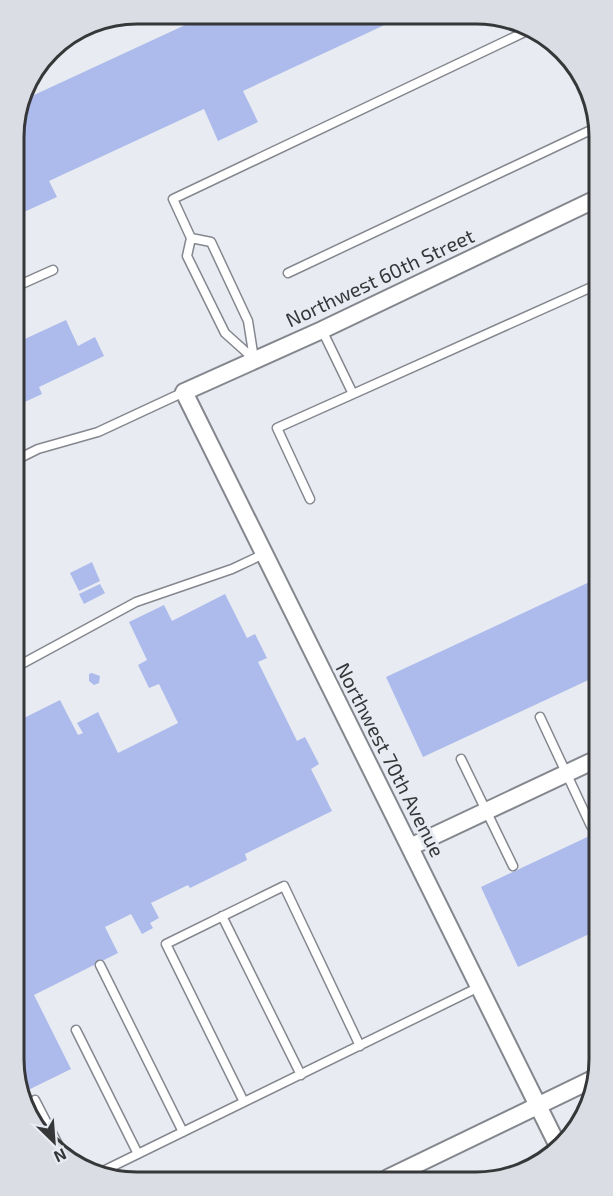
<svg xmlns="http://www.w3.org/2000/svg" width="613" height="1196" font-family="'Exo 2',sans-serif">
	<style>
		.building { fill: #acbbeb }
		.lines { fill: none; stroke-linecap: round; stroke-linejoin: round }
		.service-casing { stroke: #85878e; stroke-width: 11 }
		.minor-casing { stroke: #85878e; stroke-width: 20 }
		.service { stroke: #fff; stroke-width: 8 }
		.minor { stroke: #fff; stroke-width: 16 }
		.labels { text-anchor: middle; stroke-width: 6; stroke-linejoin: round; paint-order: stroke }
		.street-label { font-size: 20px; fill: #363739; stroke: #e8ebf2 }
		.rim { fill: none; stroke: #363739; stroke-width: 3 }
	</style>
	<rect width="100%" height="100%" fill="#e8ebf2"/>
	<!-- building -->
	<path class="building" d="M209 14 406 15 243 91 258 122 218 141 204 109 49 181 57 197 15 216V121L21 101Z
		M66 320 78 346 95 337 104 356 39 387 42 394 16 406V343Z
		M92 562 100 581 79 591 70 573Z
		M596 579 597 676 423 757 386 677Z
		M100 584 105 593 84 604 79 594Z
		M225 594 247 638 255 634 267 658 258 662 297 741 305 737 319 764 311 769 332 811 245 854 247 860 190 888 188 885 151 903 159 918 150 923 153 928 142 934 131 914 105 927 118 953 34 995 71 1069 20 1094 18 721 60 700 78 735 83 733 77 723 98 712 118 753 178 723 159 684 149 688 138 665 147 660 129 622 164 605 172 621Z
		M92 673 100 676 99 683 94 685 89 681V674Z
		M598 832V930L518 967 481 887Z"/>
	<g class="lines">
		<defs>
			<path id="service" d="M191 238 211 242 248 321 254 359
				M288 273 593 129
				M15 287 53 270
				M254 359 225 333 187 256 191 238 173 199 529 30
				M353 394 594 286
				M16 460 38 449 98 432 184 392
				M310 499 277 428 353 394 322 330
				M18 666 136 602 232 569 264 554
				M540 717 591 826
				M461 759 513 866
				M222 916 301 1075
				M100 965 183 1132
				M76 1030 138 1154
				M35 1100 64 1156
				M244 1102 166 944 284 886 360 1046
				M101 1172 479 987"/>
			<path id="minor" d="M410 847 597 759
				M558 1146 184 392 322 330 594 200
				M388 1178 595 1078"/>
		</defs>
		<!-- service casing -->
		<use href="#service" class="service-casing"/>
		<!-- minor casing -->
		<use href="#minor" class="minor-casing"/>
		<!-- service -->
		<use href="#service" class="service"/>
		<!-- minor -->
		<use href="#minor" class="minor"/>
	</g>
	<g class="labels">
		<!-- street labels -->
		<g class="street-label">
			<text transform="translate(380 278) rotate(-25)" y="7">Northwest 60th Street</text>
			<text transform="translate(390 760) rotate(63)" y="7">Northwest 70th Avenue</text>
		</g>
	</g>
	<!-- crop -->
	<path d="M0 0H613V1196H0ZM137 24H476A113 113 0 0 1 589 137V1059A113 113 0 0 1 476 1172H137A113 113 0 0 1 24 1059V137A113 113 0 0 1 137 24Z" fill="#dadde3" fill-rule="evenodd"/>
	<path class="rim" d="M137 24H476A113 113 0 0 1 589 137V1059A113 113 0 0 1 476 1172H137A113 113 0 0 1 24 1059V137A113 113 0 0 1 137 24Z"/>
	<!-- north arrow -->
	<g transform="translate(54 1142) rotate(155)" stroke="#e8ebf2" stroke-width="4.5" paint-order="stroke">
	<path d="M0-4.5L10 22L0 15L-10 22Z" fill="#363739"/>
	<text y="-9" font-size="16" font-weight="bold" text-anchor="middle" fill="#363739">N</text>
	</g>
</svg>
